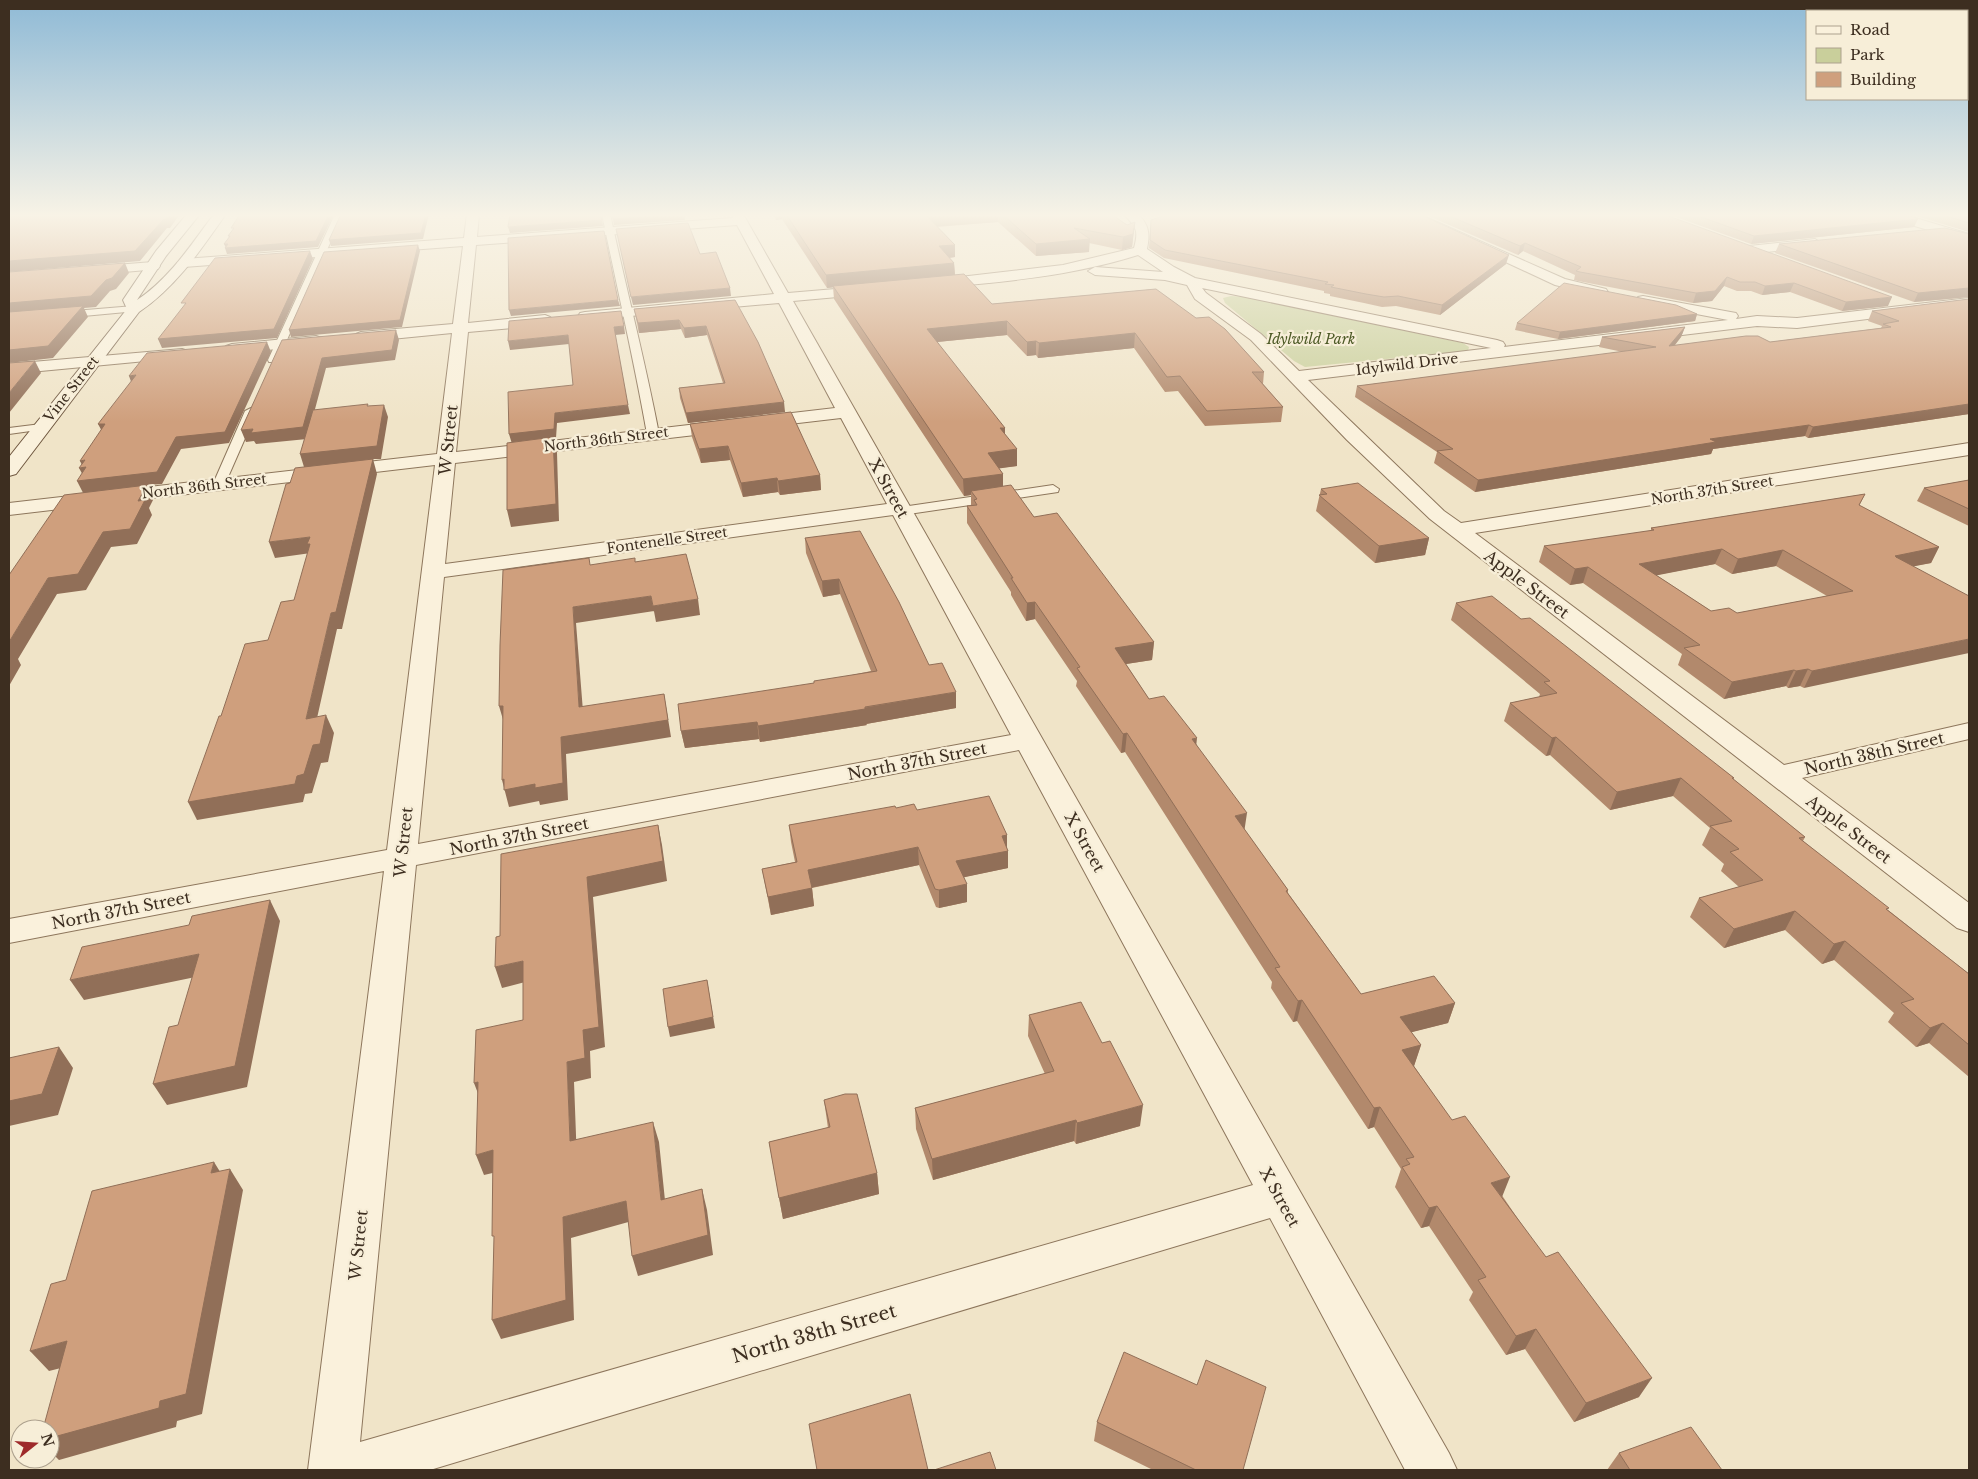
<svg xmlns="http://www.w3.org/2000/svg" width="1978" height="1479" font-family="'Libre Baskerville',serif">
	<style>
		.green { fill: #c9cf9b }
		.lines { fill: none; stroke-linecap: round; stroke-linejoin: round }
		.service-casing { stroke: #8d765c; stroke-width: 2 }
		.minor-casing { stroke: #8d765c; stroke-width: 2 }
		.secondary-casing { stroke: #6f573f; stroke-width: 2 }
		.service { fill: #faf1dc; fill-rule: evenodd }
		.minor { fill: #faf1dc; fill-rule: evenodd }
		.secondary { fill: #faf1dc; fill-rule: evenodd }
		.wall { fill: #b2896c; fill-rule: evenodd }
		.shaded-wall { fill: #916f58 }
		.building { fill: #cf9f7d; stroke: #916f58; fill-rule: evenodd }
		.labels { text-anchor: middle; stroke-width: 4.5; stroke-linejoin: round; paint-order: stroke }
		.far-park-label { font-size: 14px; font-style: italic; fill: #4d5a26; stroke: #f7eed8 }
		.far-street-label { font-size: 14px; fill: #3d2e20; stroke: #f7eed8 }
		.street-label { font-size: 16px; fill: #3d2e20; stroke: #f7eed8 }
		.near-street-label { font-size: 19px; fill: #3d2e20; stroke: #f7eed8 }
	</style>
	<rect width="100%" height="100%" fill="#f0e4c8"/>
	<!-- green -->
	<path class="green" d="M1231 296 1246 297 1463 343 1469 347 1468 351 1305 367 1294 361 1225 303 1223 298Z"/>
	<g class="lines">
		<defs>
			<path id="service" d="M335 214H343L278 360 277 362H269L268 360Z
				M602 214H610C626 288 645 360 659 434L653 438 647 434C634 360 617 288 602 214Z
				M134 306 139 309 137 311 62 318 57 315 62 312Z
				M251 408 257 411 225 484 219 488 215 487 213 484 245 411Z
				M41 424 47 427 45 429 9 434V428Z
				M1053 485 1059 489 1058 492 902 515 895 511 902 507Z"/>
			<path id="minor" d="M467 214H479L477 237 733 218 731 214H743L788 293 871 286 876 287 878 290 876 293 871 294 793 301 1449 1453 1457 1470H1405L1270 1218 430 1470H308L384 871 9 943V919L387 850 435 465 9 515V503L437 454 452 333 361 342 356 340 353 337 356 334 361 332 453 324 463 246 184 267 177 263 184 259 464 238ZM737 225 774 294 585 312 580 313 578 316 580 319 585 320 779 303 835 408 456 452 468 332 545 325 550 323 553 320 550 317 545 315 468 323 476 245ZM841 418 887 504 445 564 455 463ZM893 515 1011 735 418 844 444 577ZM1019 750 1253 1185 360 1442 416 865Z
				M1124 214H1138C1149 225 1150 234 1147 249L1174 267 1195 278 1497 340 1503 342 1505 345 1504 347 1728 320 1638 303 1636 300 1638 297 1643 296 1736 313 1738 316 1736 319 1757 316 1797 318 1969 298V306L1797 328 1757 326 1308 380 1444 511 1461 523 1969 443V455L1475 533 1784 765 1969 723V739L1802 778 1969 903V932L1957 928 1430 519 1347 440 1251 340 1195 299 1187 285 1165 280 1095 275 1088 271 1095 267 1163 272 1138 255C1072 276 1003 282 934 288L927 284 934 280 1063 265 1134 248C1139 229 1136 228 1124 214ZM1202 288 1491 348 1299 371 1261 334 1206 293Z
				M1402 214H1419L1565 279 1606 289 1608 292 1606 295 1601 296 1555 285Z
				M1882 214H1902L1969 234V242L1884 217Z
				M1815 239 1821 243 1820 246 1749 254 1743 250 1749 246Z
				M153 262 158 263 160 266 158 269 90 275 83 271 90 267Z
				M316 336 322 338 324 341 322 344 232 354 226 352 224 349 226 346 232 344Z
				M182 349 188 351 190 354 188 357 9 374V364Z"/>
			<path id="secondary" d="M187 214H200L166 256 137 300C169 279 191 245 214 214H226C200 251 176 287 139 312L16 474 9 476V457L127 309 123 300 156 251Z"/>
		</defs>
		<!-- service casing -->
		<use href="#service" class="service-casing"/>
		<!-- minor casing -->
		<use href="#minor" class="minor-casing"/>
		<!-- secondary casing -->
		<use href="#secondary" class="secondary-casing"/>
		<!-- service -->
		<use href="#service" class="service"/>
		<!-- minor -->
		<use href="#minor" class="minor"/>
		<!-- secondary -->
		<use href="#secondary" class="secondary"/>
	</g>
	<!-- wall -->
	<path class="wall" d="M773 214H1111L1127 225 1135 222 1132 247 1122 250 1089 243V252L1036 256 998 222 937 227 955 245V257L949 258 954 263 955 275 992 304 1156 289 1264 372 1263 384 1283 407 1281 422 1205 426 1178 391 1165 392 1134 348 1038 358 1036 355 1027 356 1007 335 937 342 1005 435 1017 466 999 468 1003 474V486L1034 517 1154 642 1152 660 1126 664 1149 699 1196 744 1244 829 1288 890V893L1361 994 1455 1003 1448 1023 1411 1032 1421 1045 1414 1066 1639 1397 1574 1422 1525 1349 1506 1355 1469 1300 1473 1292 1429 1226 1421 1228 1395 1187 1401 1169 1374 1127 1368 1129 1297 1021 1293 1022 1271 988 1272 982 1125 752 1121 753 1076 686 1077 681 1035 619 1026 621 1011 595V592L967 523V506H971V495L964 496 834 299 833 287 827 288 782 219 776 220Z
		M1424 214H1663L1888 306 1842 311 1790 292 1762 295 1751 291H1737L1724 286 1712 301 1693 303 1578 281 1574 280 1575 275 1523 251 1518 255Z
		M1668 214H1905L1914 227 1751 244Z
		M1910 214H1969V232Z
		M1151 220 1506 264 1440 315 1396 306 1382 307 1364 303 1330 296V294L1324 293V291L1164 258 1149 248Z
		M1969 234V297L1914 302 1775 253 1779 244Z
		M1969 299V414L1808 438 1805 436 1713 449 1711 454 1475 492 1434 463 1437 452 1355 397 1357 386 1623 352 1599 347 1602 337 1685 327 1681 337 1675 345 1770 342 1881 328 1882 326 1868 321 1872 311Z
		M735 300 785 412 688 423 680 398 679 388 723 383 707 335 685 338 681 329 639 333 634 309Z
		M1697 314 1695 321 1558 339 1515 330 1517 323Z
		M690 424 820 475 821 490 780 495 778 492 743 497 730 460 701 463 692 437Z
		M1969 480V526L1917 501 1924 488Z
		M1321 489 1429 538 1425 555 1375 563 1316 511Z
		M1865 494 1859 506 1939 547 1931 563 1913 566 1804 688 1800 686 1788 688 1786 686 1724 699 1678 665 1682 654 1583 583 1570 585 1539 562 1544 546 1651 531V528ZM1715 564 1732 574 1776 566 1827 596 1737 613 1711 611 1656 575Z
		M805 538 929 665 956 708 866 724 867 725 760 742 759 739 685 748 681 731 814 683 871 671 840 594 823 597 806 553Z
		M1456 603 1521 619 1734 778 1733 779 1805 837 1803 841 1888 910 1969 974V1077L1929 1043 1916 1047 1888 1022 1894 1013 1834 960 1822 964 1785 930 1724 948 1690 917 1699 898 1739 887 1721 871 1724 864 1702 845 1710 828 1673 796 1610 810 1550 755 1546 756 1504 721 1510 703 1539 697 1540 694 1451 620Z
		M896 808 917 810 1007 835V847L1008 868 964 877 967 902 939 908 936 907 919 865 812 888 814 906 771 915 762 869 795 862 791 842 789 825Z
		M1029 1015 1140 1126 1076 1144 1074 1141 933 1180 916 1129 915 1108 1045 1074 1028 1036Z
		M824 1100 877 1173 879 1194 783 1219 769 1142 828 1128Z
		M1197 1385 1243 1470H1153L1094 1441 1097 1422Z
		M1619 1453 1722 1470H1607Z"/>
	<!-- shaded-wall -->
	<path class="shaded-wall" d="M169 214H180L170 228H167L140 261 9 272V261L164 219Z
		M329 214H334L318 247 227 254 225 248H226L224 244Z
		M426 214H429L423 239 331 246 329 240Z
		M679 214H684L685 220 614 225 613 219Z
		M776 214H782V219L776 220Z
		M945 214H998V222L927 227V216Z
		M1918 219 1914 227 1751 244 1754 236Z
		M602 220 603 226 510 233 508 227Z
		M1135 222 1132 247 1122 250 1123 237Z
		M1090 239 1089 252 1036 256V244Z
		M1525 243 1523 251 1518 255 1520 246Z
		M418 245 420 251 402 327 291 337 289 330Z
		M955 245V257L939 259V246Z
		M310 251 313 259 277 338 162 348 158 339Z
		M1509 255 1506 264 1440 315 1442 305Z
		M125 263 129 273 116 289 110 291 96 307 84 308 88 317 53 358 9 363V303Z
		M954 263 955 276 827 288 826 275Z
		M1727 277 1724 286 1712 301 1693 303 1696 293Z
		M1794 283 1790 292 1762 295 1765 286Z
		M730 288 731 296 633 305 631 297Z
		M1969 288V297L1914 302 1918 293Z
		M1892 297 1888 306 1842 311 1846 302Z
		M618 300 620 306 511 316 509 310Z
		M1697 314 1695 321 1558 339 1560 332Z
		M679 320 681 329 639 333 638 323Z
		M1007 321V335L927 343V329Z
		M624 326 625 334 615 335 614 327Z
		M706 326 707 335 685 338 684 328Z
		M1685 327 1681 337 1666 356 1669 346Z
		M396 330 399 340 395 360 326 368 307 439 256 444 254 441 246 442 241 430 253 429 322 358Z
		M1135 333 1134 348 1038 358 1039 343Z
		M568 335 569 344 510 350 508 341Z
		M1036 341V355L1027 356V342Z
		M267 342 271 352 229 443 181 449 162 484 147 485 153 500 149 508 152 515 137 544 111 547 86 590 57 594 18 659 21 665 9 686V642L48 578 103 532 77 481 176 437Z
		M35 361 41 373 9 413V393Z
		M136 375 133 387 129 376Z
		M784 402 785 412 688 423 686 413Z
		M1969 404V414L1808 438 1813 427Z
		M384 405 388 417 381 459H373L377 474 342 629H337L313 736 306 719 331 613 304 467 300 454Z
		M628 405 630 414 557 423 556 438 554 439 557 453 559 521 511 527 507 510 512 444 509 434 555 413Z
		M98 424H105L104 435Z
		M1809 425 1805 436 1713 449 1711 454 1475 492 1478 480 1710 439Z
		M1000 428H1005V444Z
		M728 446 730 460 701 463 699 449Z
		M1017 449V466L988 470V453Z
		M85 460 90 472 85 479 79 468 83 467 80 461Z
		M1003 474V490L971 491V495L964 496 963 479Z
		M820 475 821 490 780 495 778 481Z
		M777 478 778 492 743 497 741 483Z
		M310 537 311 553 275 558 269 542Z
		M1429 538 1425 555 1375 563 1379 546Z
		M1939 547 1931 563 1890 571 1895 556Z
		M1722 549 1715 564 1633 580 1639 564Z
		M1783 550 1776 566 1732 574 1738 559Z
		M1588 567 1583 583 1570 585 1575 569Z
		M839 579 840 594 823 597 822 581Z
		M651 596 654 611 576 623 584 724 579 707 573 607Z
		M698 599 700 615 656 622 653 606Z
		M1035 602V619L1026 621 1027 603Z
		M1969 639V653L1804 688 1812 671Z
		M1154 642 1152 660 1113 666 1115 648Z
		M1808 669 1800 686 1788 688 1796 671Z
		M1794 670 1786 686 1724 699 1732 682Z
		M956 692V708L866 724 867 725 760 742 758 726Z
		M664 694 671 737 566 754 568 800 540 805 539 801 509 807 502 780 561 737Z
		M499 706H503L504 723Z
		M326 715 334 733 328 762 321 763 312 793 305 794 303 802 197 820 188 802 297 776 313 745Z
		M757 722 759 739 685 748 681 731Z
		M1127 733 1125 752 1121 753 1123 734Z
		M1556 737 1550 755 1546 756 1552 738Z
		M1197 738 1195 757 1192 739Z
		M1681 778 1673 796 1610 810 1617 792Z
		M1247 813 1244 833 1235 816Z
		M658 825 662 845 667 881 593 897 605 1047 590 1051 591 1078 574 1082 577 1162 570 1141 567 1062 583 1030 587 877Z
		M1007 835V851H1008V868L956 879V861L1002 836Z
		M918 847 919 865 810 888 808 870Z
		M967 884V902L939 908V890Z
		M812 888 814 906 771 915 768 897Z
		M270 900 280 921 247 1087 167 1105 153 1084Z
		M1795 911 1785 930 1724 948 1734 929Z
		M1845 941 1834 960 1822 964 1834 944Z
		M199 954 210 974 84 1000 70 980Z
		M523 961 529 981 502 988 495 967Z
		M707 980 715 1028 670 1037 668 1027Z
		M1302 1000 1297 1021 1293 1022 1298 1001Z
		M1455 1003 1448 1023 1393 1037 1400 1017Z
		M1943 1023 1929 1043 1916 1047 1930 1028Z
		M1421 1045 1414 1066 1396 1071 1402 1050Z
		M59 1047 73 1068 58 1115 9 1126V1101Z
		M478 1082 482 1104 474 1083Z
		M1143 1105 1140 1126 1076 1144 1077 1123Z
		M1380 1107 1374 1127 1368 1129 1374 1108Z
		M1076 1120 1074 1141 933 1180 932 1159Z
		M653 1122 659 1142 667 1220 661 1200Z
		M493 1150 501 1171 484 1175 476 1155Z
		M214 1162 227 1183 230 1169 243 1190 202 1414 177 1421 176 1427 59 1460 50 1451V1438L211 1173Z
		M877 1173 879 1194 783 1219 779 1198Z
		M1510 1177 1502 1197 1491 1183Z
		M702 1189 707 1210 713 1255 638 1276 632 1256Z
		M626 1201 632 1221 571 1238 574 1320 501 1339 492 1320 563 1217Z
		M1437 1206 1429 1226 1421 1228 1429 1208Z
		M1536 1329 1525 1349 1506 1355 1516 1336Z
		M67 1341 85 1362 49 1371 30 1351Z
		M1652 1378 1639 1397 1574 1422 1586 1403Z"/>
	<!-- building -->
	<path class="building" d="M9 214H169L166 219H164L135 251 9 261Z
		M240 214H329L316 241 225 248 228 244H224L230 236H228L234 228H231Z
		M341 214H426L421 233 329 240Z
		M510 214H600L602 220 508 227Z
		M612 214H679L613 219Z
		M786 214H945L927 216 955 245 939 246 954 263 826 275Z
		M1002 214H1111L1127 225 1135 222 1133 234 1123 237 1074 228 1090 239 1036 244Z
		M1170 214H1419L1509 255 1442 305 1398 296 1384 297 1366 294 1331 287 1334 285 1325 284 1328 282 1165 250 1150 240 1151 220Z
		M1445 214H1663L1892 297 1846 302 1794 283 1765 286 1755 282H1740L1727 277 1715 291 1696 293 1580 272 1576 271 1581 267 1525 243 1520 246Z
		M1693 214H1905L1918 219 1754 236Z
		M1940 214H1969V223Z
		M688 223 700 254 716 252 730 288 631 297 616 229Z
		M1945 228 1969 234V288L1918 293 1779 244Z
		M604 231 618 300 509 310 508 238Z
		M418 245 400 320 289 330 324 252Z
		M310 251 274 329 158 339 186 303H181L215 258Z
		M125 263 112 278 106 280 91 296 9 303V272Z
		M964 274 992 304 1156 289 1196 318 1209 317 1225 329 1264 372H1252L1283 407 1207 411 1180 376 1167 377 1135 333 1039 343 1036 341 1027 342 1007 321 927 329 1005 428H1000L1017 449 988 453 1003 474 963 479 833 286Z
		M1564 283 1676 305 1697 314 1560 332 1517 323Z
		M1969 299V404L1813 427 1809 425 1710 439 1716 442 1478 480 1437 451 1453 449 1357 386 1656 347 1602 337 1685 327 1669 346 1746 336H1758L1770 342 1891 327 1883 324 1899 321 1872 311Z
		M735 300 758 342 784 402 686 413 679 388 725 383 706 326 684 328 679 320 638 323 634 309Z
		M83 306 48 346 9 350V312Z
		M621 311 624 326 614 327 628 405 555 413 554 429 509 434 508 392 573 385 568 335 508 341 509 321Z
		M396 330 392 350 322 358 303 427 251 433 253 429 241 430 282 340Z
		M267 342 225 432 176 437 157 472 77 481 86 467 79 468 85 460 80 461 105 424H98L136 375 129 376 147 353Z
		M35 361 9 393V363Z
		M368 404 367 406 384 405 377 446 300 454 313 410Z
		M791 412 820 475 778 481 777 478 741 483 728 446 699 449 690 424Z
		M553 437 556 504 507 510V443Z
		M373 459 336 612 331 613 306 719 326 715 320 744 313 745 304 774 297 776 295 784 188 802 219 716H221L245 644 268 640 281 602 294 600 310 544H307L310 537 269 542 286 484 290 483 295 468Z
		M1969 480V509L1924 488Z
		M1358 483 1429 538 1379 546 1319 495 1327 494 1321 489Z
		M147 485 138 501 145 500 130 529 103 532 78 574 48 578 9 642V575L64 495Z
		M1011 485 1034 517 1057 513 1154 642 1115 648 1149 699 1164 696 1197 738 1192 739 1247 813 1235 816 1288 890 1286 891 1361 994 1434 976 1455 1003 1400 1017 1421 1045 1402 1050 1452 1120 1465 1116 1510 1177 1491 1183 1546 1257 1558 1252 1652 1378 1586 1403 1536 1329 1516 1336 1478 1280 1486 1277 1437 1206 1429 1208 1402 1167 1410 1164 1406 1159 1414 1157 1380 1107 1374 1108 1302 1000 1298 1001 1275 968 1280 967 1127 733 1123 734 1077 668 1080 667 1035 602 1027 603 1011 578H1013L967 506 977 505 974 500 977 499 971 491Z
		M1865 494 1859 505 1939 547 1895 556 1897 557H1896L1969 596V639L1812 671 1808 669 1796 671 1794 670 1732 682 1684 648 1700 645 1588 567 1575 569 1544 546 1654 530 1651 528ZM1722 549 1738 559 1783 550 1853 591 1737 613 1729 608 1711 611 1639 564Z
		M860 531 899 602 929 665 942 663 956 692 865 707V709L758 726 757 722 681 731 678 704 814 683V681L877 671 839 579 822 581 805 538Z
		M686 554 698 599 653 606 651 596 573 607 579 707 664 694 668 720 561 737 563 783 535 788V784L504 790V779L502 780 503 706H499L500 645 503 570 589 558 590 565 635 558V562Z
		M1492 596 1521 619 1530 618 1734 778H1732L1805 837 1799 838 1889 908 1886 909 1969 974V1045L1943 1023 1930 1028 1901 1003 1914 999 1845 941 1834 944 1795 911 1734 929 1699 898 1763 880 1730 852 1739 849 1710 826 1732 821 1681 778 1617 792 1556 737 1552 738 1510 703 1557 693 1544 682 1550 681 1456 603Z
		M989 796 1007 835 1002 836 1008 851 956 861 967 884 939 890 935 889 918 847 808 870 812 888 768 897 762 869 797 862 789 825 895 806 896 808 914 804 917 810Z
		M658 825 663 861 587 877 599 1027 583 1030 585 1058 567 1062 570 1141 653 1122 661 1200 702 1189 708 1235 632 1256 626 1201 563 1217 566 1300 492 1320 494 1236H492L493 1150 476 1155 478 1082 474 1083 476 1030 523 1020V961L495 967 496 937 500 936 501 854Z
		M270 900 235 1066 153 1084 169 1027 178 1025 199 954 70 980 82 947 189 925 192 916Z
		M707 980 713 1017 668 1027 663 989Z
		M1081 1002 1102 1043 1110 1041 1143 1105 1077 1123 1076 1120 932 1159 915 1108 1054 1071 1029 1015Z
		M59 1047 42 1094 9 1101V1058Z
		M845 1094H857L877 1173 779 1198 769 1142 830 1127 824 1100Z
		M214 1162 211 1173 230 1169 186 1394 160 1401 159 1408 50 1438V1429H43L67 1341 30 1351 51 1284 66 1280 92 1191Z
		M1124 1352 1197 1385 1206 1360 1266 1387 1243 1470H1196L1097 1422Z
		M910 1394 928 1470H817L809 1424Z
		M1691 1427 1722 1470H1630L1619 1453Z
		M990 1452 996 1470H934Z"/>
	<!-- sky -->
	<linearGradient id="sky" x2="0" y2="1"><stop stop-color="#8fbad6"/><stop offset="0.51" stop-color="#f8f3e6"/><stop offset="1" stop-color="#f8f3e6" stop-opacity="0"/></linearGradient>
	<rect width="1978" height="422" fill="url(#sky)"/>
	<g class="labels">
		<!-- far-park labels -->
		<g class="far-park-label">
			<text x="1311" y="344">Idylwild Park</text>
		</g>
		<!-- far-street labels -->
		<g class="far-street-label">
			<text transform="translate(1407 364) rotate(-7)" y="5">Idylwild Drive</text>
			<text transform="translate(71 389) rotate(-52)" y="5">Vine Street</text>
			<text transform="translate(606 439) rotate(-7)" y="5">North 36th Street</text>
			<text transform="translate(204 486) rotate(-7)" y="5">North 36th Street</text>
			<text transform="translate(1712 490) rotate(-9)" y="5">North 37th Street</text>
			<text transform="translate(667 540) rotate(-8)" y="5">Fontenelle Street</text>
		</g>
		<!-- street labels -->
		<g class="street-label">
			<text transform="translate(448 440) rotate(-84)" y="6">W Street</text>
			<text transform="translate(889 488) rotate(61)" y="6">X Street</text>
			<text transform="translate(1527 584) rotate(37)" y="6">Apple Street</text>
			<text transform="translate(1874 753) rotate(-13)" y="6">North 38th Street</text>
			<text transform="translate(917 761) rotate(-11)" y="6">North 37th Street</text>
			<text transform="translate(1849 829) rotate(37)" y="6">Apple Street</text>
			<text transform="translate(519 836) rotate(-11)" y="6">North 37th Street</text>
			<text transform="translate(403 842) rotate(-84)" y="6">W Street</text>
			<text transform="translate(1085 842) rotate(61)" y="6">X Street</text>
			<text transform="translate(121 910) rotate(-11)" y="6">North 37th Street</text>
			<text transform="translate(1280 1197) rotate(61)" y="6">X Street</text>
			<text transform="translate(358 1245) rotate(-84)" y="6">W Street</text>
		</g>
		<!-- near-street labels -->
		<g class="near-street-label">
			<text transform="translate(814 1333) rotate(-16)" y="7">North 38th Street</text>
		</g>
	</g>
	<!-- border -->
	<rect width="1978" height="1479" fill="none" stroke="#3d2e20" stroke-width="20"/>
	<!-- legend -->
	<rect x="1806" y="10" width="162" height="90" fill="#f7eed8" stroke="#ada18e"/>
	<rect x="1816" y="26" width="25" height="8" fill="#faf1dc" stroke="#ada18e"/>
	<text x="1850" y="35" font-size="15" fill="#3d2e20">Road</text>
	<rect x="1816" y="48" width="25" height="15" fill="#c9cf9b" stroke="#ada18e"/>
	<text x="1850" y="60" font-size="15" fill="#3d2e20">Park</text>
	<rect x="1816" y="72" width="25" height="15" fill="#cf9f7d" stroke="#ada18e"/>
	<text x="1850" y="85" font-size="15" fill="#3d2e20">Building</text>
	<!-- north arrow -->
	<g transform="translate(35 1444) rotate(73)"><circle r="24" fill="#f7eed8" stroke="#ada18e"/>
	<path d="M0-4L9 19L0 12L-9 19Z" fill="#9e2a2b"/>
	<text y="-8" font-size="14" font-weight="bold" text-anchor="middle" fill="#3d2e20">N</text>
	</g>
</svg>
